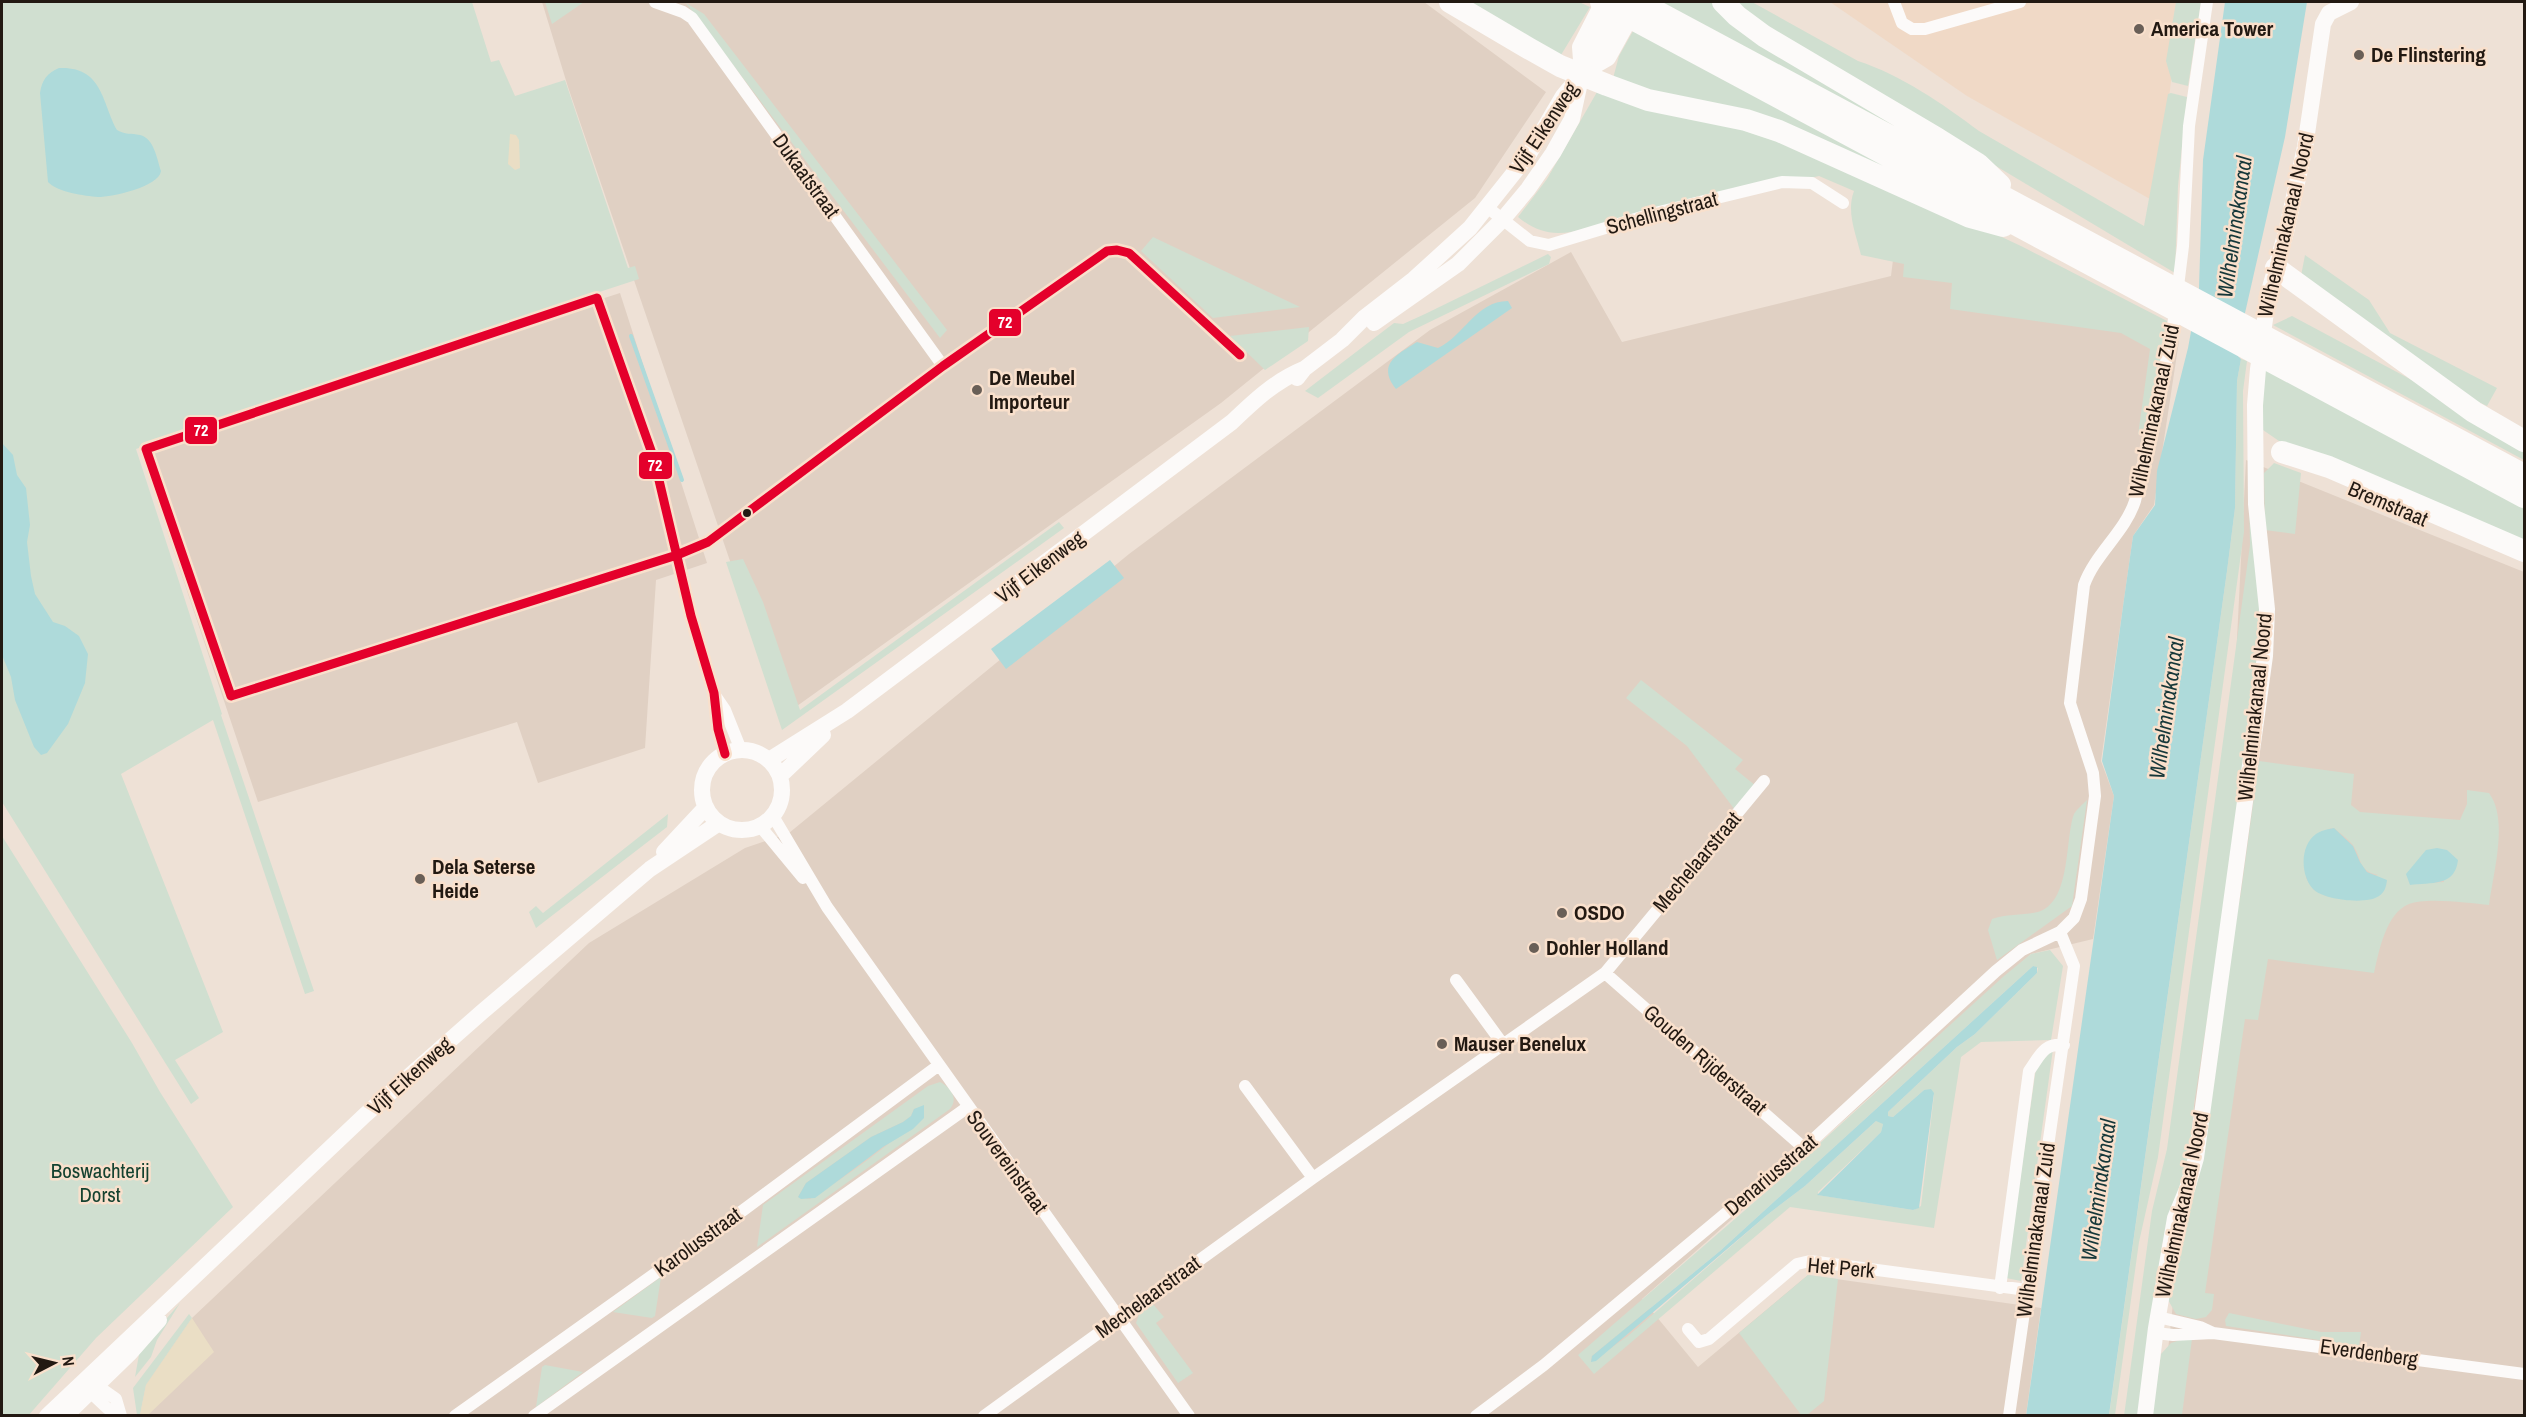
<svg xmlns="http://www.w3.org/2000/svg" width="2526" height="1417" font-family="'Archivo Narrow',sans-serif">
	<style>
		.built { fill: #f0d9c6 }
		.industrial { fill: #e0d0c3 }
		.green { fill: #d0dfd0; fill-rule: evenodd }
		.sand { fill: #eadec5 }
		.water { fill: #aedada }
		.lines { fill: none; stroke-linecap: round; stroke-linejoin: round }
		.stream { stroke: #aedada; stroke-width: 4 }
		.street { stroke: #fcfaf9; stroke-width: 12 }
		.secondary { stroke: #fcfaf9; stroke-width: 16 }
		.highway { stroke: #fcfaf9; stroke-width: 22 }
		.bus-1-casing { stroke: #f9e0cc; stroke-width: 14 }
		.bus-1 { stroke: #e4002b; stroke-width: 9 }
		.poi-dot { fill: #695f57; stroke: #f9e0cc; stroke-width: 2 }
		.bus-dot { fill: #221912; stroke: #f9e0cc; stroke-width: 2 }
		.labels { text-anchor: middle; stroke-width: 5; stroke-linejoin: round; paint-order: stroke }
		.poi-label { font-size: 21px; font-weight: bold; fill: #221912; stroke: #f9e0cc; text-anchor: start }
		.street-label { font-size: 21px; fill: #221912; stroke: #f9e0cc }
		.park-label { font-size: 21px; fill: #154230; stroke: #f9e0cc }
		.water-label { font-size: 22px; font-style: italic; fill: #153739; stroke: #f9e0cc }
		.line-badge { stroke: #f9e0cc; stroke-width: 2 }
		.badge-label { font-size: 16px; text-anchor: middle; font-weight: bold; fill: #fff }
	</style>
	<rect width="100%" height="100%" fill="#eee1d6"/>
	<!-- built -->
	<path class="built" d="M1830 2H2180L2157 203 1967 96Z"/>
	<!-- industrial -->
	<path class="industrial" d="M542 2H1424L1546 92 1475 198 1221 403 783 716 568 87Z
		M1897 228 2149 336 2179 341 2154 505 2133 536 2101 761 2114 796 2093 939 2031 954 1642 1299 1698 1367 1808 1275 2041 1308 2026 1415 140 1416 146 1385 192 1318 589 943 745 848 789 833 1129 554 1430 330 1571 252 1622 342 1891 276Z
		M620 293 707 563 656 580 645 748 538 783 517 722 258 802 139 448Z
		M2246 460 2524 572V1415L2161 1416 2231 758Z"/>
	<!-- green -->
	<path class="green" d="M2 2H472L491 62 499 60 515 96 565 80 628 268 635 266 639 279 301 390 136 449 222 714 221 715 314 991 305 994 213 720 121 774 223 1032 175 1060 199 1098 191 1104 2 802Z
		M545 2H584L552 24Z
		M1464 2H1579L1590 7 1561 55Z
		M1657 2H1713L1934 147Z
		M1734 2H1752L1858 61C1901 75 1943 104 1979 131L2144 226 2168 94 2171 93 2187 97 2178 186 2175 273 1914 117 1745 12Z
		M2176 2H2201L2188 86 2172 82 2166 61Z
		M686 3 704 14 947 330 940 338Z
		M1633 31 1958 204 1612 82 1619 56Z
		M1597 92 1732 121 1955 215 2023 247 2167 321 2160 371 2144 428 2138 435 2150 349 2121 333 1950 309 1952 283 1903 277 1904 264 1861 255C1856 234 1846 212 1854 191L1819 176 1571 232C1549 235 1535 231 1518 217L1547 179Z
		M1153 237 1300 307 1213 318 1141 251Z
		M1548 254 1551 257 1549 264 1409 332 1318 398 1305 391 1394 323 1403 324 1425 314Z
		M2305 255 2369 300 2390 333 2497 388 2487 406 2457 392 2300 281Z
		M2292 316 2524 440V460L2273 325Z
		M1309 327 1308 341 1265 370 1230 336Z
		M2241 359 2247 361 2243 391 2244 532 2158 1157 2139 1242 2115 1415 2109 1416 2227 571 2235 508 2237 381Z
		M2265 369 2524 507V542L2279 441 2263 430 2258 409Z
		M2274 463 2301 473 2295 534 2265 530 2264 473Z
		M2249 494 2257 561 2260 625 2252 698 2222 924 2194 1104 2190 1152 2162 1245 2139 1415 2124 1416 2152 1211 2167 1149 2250 545Z
		M1059 522 1064 528 782 730 726 562 743 559 763 602 800 710Z
		M1641 680 1743 760 1735 769 1756 786 1735 810 1687 746 1626 698Z
		M2259 761 2354 774 2351 805 2360 812 2460 820 2467 804V790L2489 793C2509 820 2493 873 2489 905 2470 903 2426 897 2409 904 2386 913 2379 951 2374 973L2268 959 2258 1020 2245 1019 2205 1293 2214 1294 2212 1310 2206 1317 2196 1319 2176 1314 2167 1298 2241 892ZM2334 828C2340 833 2348 839 2353 845 2363 860 2357 870 2378 875L2326 896 2314 890 2306 878 2328 829ZM2437 848 2444 882 2410 884Z
		M2087 800 2072 906 1997 960 1988 930 1992 919C2009 913 2031 916 2043 910 2071 895 2065 838 2074 814 2077 809 2083 804 2087 800Z
		M668 814 667 827 536 928 529 912 536 906 543 913Z
		M2 836 132 1043 160 1092 233 1207 96 1338 28 1416 2 1415Z
		M2050 950 2063 966 2051 1040 1981 1042 1961 1057 1934 1228 1790 1207 1594 1374 1578 1355 1774 1185 2004 976 2031 954ZM2033 966 2038 968 2037 973 1975 1034 1957 1047 1888 1112V1116L1893 1117 1924 1090 1934 1095 1921 1206 1913 1210 1818 1195V1192L1881 1132 1883 1124 1882 1121H1876L1805 1186 1767 1215 1628 1336 1591 1362 1592 1356 1720 1251Z
		M2053 1049 2021 1281 2006 1278 2036 1068Z
		M940 1082C950 1087 959 1098 950 1109L757 1247 763 1205 928 1086ZM922 1107 924 1112C891 1145 850 1174 810 1199L798 1197 806 1183 871 1137 903 1122 911 1116 914 1109Z
		M1808 1275 1838 1279 1824 1401 1807 1415 1802 1416 1739 1333Z
		M661 1277 655 1316 652 1318 613 1312Z
		M180 1303 157 1340 151 1357 135 1377 140 1349Z
		M1152 1303 1164 1317 1156 1323 1193 1373 1178 1383 1136 1323 1140 1312Z
		M2229 1313 2321 1332H2361L2359 1346 2226 1326 2225 1320Z
		M189 1314 192 1318 146 1385 140 1415H137L133 1388Z
		M2184 1339H2192L2182 1415 2152 1416 2161 1354 2171 1343Z
		M545 1365 583 1372 536 1407 542 1367Z"/>
	<!-- sand -->
	<path class="sand" d="M510 134 516 135 519 140 520 168 515 170 508 164Z
		M192 1318 214 1352 148 1415H140L146 1385Z"/>
	<!-- water -->
	<path class="water" d="M2225 2H2307L2285 137 2245 313 2238 356 2241 359 2237 381 2235 508 2227 571 2109 1415 2026 1416 2114 796 2102 761 2124 599 2133 536 2155 505 2157 471 2188 348 2199 288 2203 160Z
		M59 68C103 66 102 103 117 130 125 135 131 133 140 135 154 138 157 159 161 171 159 187 112 197 98 197 85 196 57 192 48 182L40 93C42 80 47 73 59 68Z
		M1508 301 1512 308 1396 389C1376 364 1398 354 1417 342L1438 348C1464 336 1476 301 1508 301Z
		M2 443 13 455 17 475 26 488 30 525 27 542 31 576 35 594 53 622 65 626 79 636 88 654 85 683 68 724 47 753 41 755 34 747 15 700 11 677 2 655Z
		M1110 560 1124 578 1006 669 991 649Z
		M2334 828 2353 846 2360 862 2367 872 2387 880C2386 887 2385 892 2379 896 2367 905 2323 900 2313 889 2300 875 2300 845 2316 834 2320 831 2328 829 2334 828Z
		M2437 848 2447 850 2458 860C2455 887 2431 882 2410 885L2406 874 2426 850Z
		M2033 966 2037 967V973L1975 1034 1957 1047 1888 1112V1116L1893 1117 1924 1090 1931 1089 1934 1093 1919 1208 1913 1210 1817 1195 1881 1132 1883 1124 1876 1121 1805 1186 1767 1215 1596 1361 1591 1362 1592 1356 1720 1251Z
		M924 1105V1118L913 1129 883 1147 815 1198 801 1199 798 1197 806 1183 871 1137 903 1122 911 1116 914 1109Z"/>
	<g class="lines">
		<!-- stream -->
		<path class="stream" d="M631 336 682 480"/>
		<!-- street -->
		<path class="street" d="M655 2 683 12 692 18 943 366
			M1894 2 1902 23 1912 29H1925L2020 2
			M1487 207 1530 241 1549 245 1655 213 1782 182 1812 183 1843 203
			M714 694 725 710 741 750
			M725 754 718 729 714 693 691 616 654 459 597 298 146 449 231 696 677 555 708 542 943 366 1107 251 1117 250 1129 253 1240 355
			M773 816 827 907 1189 1416
			M760 826 803 878
			M1605 973 1804 1148
			M1456 980 1502 1043
			M1245 1086 1313 1178
			M2000 1288 2029 1071C2040 1056 2043 1043 2064 1045
			M1688 1329 1699 1342 1709 1339 1797 1264 1810 1261 2027 1290
			M2156 1333 2173 1335 2213 1333 2200 1327 2158 1317
			M2213 1333 2524 1374
			M92 1382 116 1399 121 1416
			M90 1392 107 1408 119 1416
			M455 1416 726 1223 939 1065
			M534 1416 968 1107
			M984 1416 1313 1178 1605 973 1764 781
			M1476 1416 1544 1365 1804 1148 1996 971 2022 950 2060 932 2074 918 2081 899 2095 796 2093 773 2070 703 2084 585C2095 554 2125 532 2135 501L2172 335 2183 246 2189 126 2207 2
			M2009 1416 2074 966 2060 932"/>
		<!-- secondary -->
		<path class="secondary" d="M1582 73 1608 58 1635 9
			M1374 323 1458 264 1503 219 1528 189 1553 153 1572 119 1582 73 1580 47 1603 2
			M1297 378 1304 369 1342 340 1365 317 1414 279 1470 228 1529 154 1563 96 1582 73 1621 2
			M702 790a40 40 0 1 1 80 0a40 40 0 1 1-80 0Z
			M769 760 847 711 1232 422C1255 400 1275 381 1304 369
			M780 776 823 735
			M664 852 706 807
			M47 1416 365 1115 482 1012 650 869 719 823
			M65 1416 130 1353 159 1320
			M2145 1416 2156 1328 2175 1218 2187 1189 2196 1158 2265 656 2267 609 2256 504 2255 405 2258 369 2269 291 2286 232 2305 147 2323 24 2329 13 2351 2"/>
		<!-- highway -->
		<path class="highway" d="M1450 2 1528 48 1560 66 1607 85 1648 100 1746 120 1779 131 1970 217 2003 226
			M1601 2 2524 497
			M1639 2 2524 475
			M1723 2 1737 16 1764 36 1938 139 1978 164 2000 185
			M2276 268 2474 412 2524 441
			M2282 452 2329 467 2524 551"/>
		<defs>
			<path id="bus-1" d="M725 754 718 729 714 693 691 616 654 459 597 298 146 449 231 696 677 555 708 542 943 366 1107 251 1117 250 1129 253 1240 355"/>
		</defs>
		<!-- bus-1 casing -->
		<use href="#bus-1" class="bus-1-casing"/>
		<!-- bus-1 -->
		<use href="#bus-1" class="bus-1"/>
	</g>
	<!-- markers -->
	<g class="poi-dot">
		<circle cx="2139" cy="29" r="6"/>
		<circle cx="2359" cy="55" r="6"/>
		<circle cx="977" cy="390" r="6"/>
		<circle cx="420" cy="879" r="6"/>
		<circle cx="1562" cy="913" r="6"/>
		<circle cx="1534" cy="948" r="6"/>
		<circle cx="1442" cy="1044" r="6"/>
	</g>
	<circle class="bus-dot" cx="747" cy="513" r="5"/>
	<g class="labels">
		<!-- poi labels -->
		<g class="poi-label">
			<text x="2151" y="36">America Tower</text>
			<text x="2371" y="62">De Flinstering</text>
			<text x="989" y="385">De Meubel<tspan x="989" dy="24">Importeur</tspan></text>
			<text x="432" y="874">Dela Seterse<tspan x="432" dy="24">Heide</tspan></text>
			<text x="1574" y="920">OSDO</text>
			<text x="1546" y="955">Dohler Holland</text>
			<text x="1454" y="1051">Mauser Benelux</text>
		</g>
		<!-- street labels -->
		<g class="street-label">
			<text transform="translate(1544 128) rotate(-56)" y="7">Vijf Eikenweg</text>
			<text transform="translate(806 176) rotate(54)" y="7">Dukaatstraat</text>
			<text transform="translate(1662 213) rotate(-15)" y="7">Schellingstraat</text>
			<text transform="translate(2286 225) rotate(-77)" y="7">Wilhelminakanaal Noord</text>
			<text transform="translate(2154 411) rotate(-78)" y="7">Wilhelminakanaal Zuid</text>
			<text transform="translate(2388 504) rotate(23)" y="7">Bremstraat</text>
			<text transform="translate(1040 567) rotate(-37)" y="7">Vijf Eikenweg</text>
			<text transform="translate(2255 707) rotate(-84)" y="7">Wilhelminakanaal Noord</text>
			<text transform="translate(1697 862) rotate(-50)" y="7">Mechelaarstraat</text>
			<text transform="translate(1705 1060) rotate(41)" y="7">Gouden Rijderstraat</text>
			<text transform="translate(410 1076) rotate(-42)" y="7">Vijf Eikenweg</text>
			<text transform="translate(1007 1162) rotate(54)" y="7">Souvereinstraat</text>
			<text transform="translate(1771 1175) rotate(-40)" y="7">Denariusstraat</text>
			<text transform="translate(2182 1205) rotate(-78)" y="7">Wilhelminakanaal Noord</text>
			<text transform="translate(2036 1230) rotate(-82)" y="7">Wilhelminakanaal Zuid</text>
			<text transform="translate(698 1242) rotate(-36)" y="7">Karolusstraat</text>
			<text transform="translate(1841 1268) rotate(5)" y="7">Het Perk</text>
			<text transform="translate(1148 1297) rotate(-36)" y="7">Mechelaarstraat</text>
			<text transform="translate(2369 1353) rotate(8)" y="7">Everdenberg</text>
		</g>
		<!-- park labels -->
		<g class="park-label">
			<text x="100" y="1178">Boswachterij<tspan x="100" dy="24">Dorst</tspan></text>
		</g>
		<!-- water labels -->
		<g class="water-label">
			<text transform="translate(2234 227) rotate(-82)" y="8">Wilhelminakanaal</text>
			<text transform="translate(2166 708) rotate(-82)" y="8">Wilhelminakanaal</text>
			<text transform="translate(2098 1190) rotate(-82)" y="8">Wilhelminakanaal</text>
		</g>
	</g>
	<g class="line-badge">
		<rect x="988" y="308" width="34" height="29" rx="6" fill="#e4002b"/>
		<rect x="184" y="416" width="34" height="29" rx="6" fill="#e4002b"/>
		<rect x="638" y="451" width="35" height="29" rx="6" fill="#e4002b"/>
	</g>
	<g class="badge-label">
		<text x="1005" y="328">72</text>
		<text x="201" y="436">72</text>
		<text x="655" y="471">72</text>
	</g>
	<!-- border -->
	<rect width="2526" height="1417" fill="none" stroke="#221912" stroke-width="6"/>
	<!-- north arrow -->
	<g transform="translate(54 1363) rotate(83)" stroke="#f9e0cc" stroke-width="4.5" paint-order="stroke">
	<path d="M0-4.5L10 22L0 15L-10 22Z" fill="#221912"/>
	<text y="-9" font-size="16" font-weight="bold" text-anchor="middle" fill="#221912">N</text>
	</g>
</svg>
